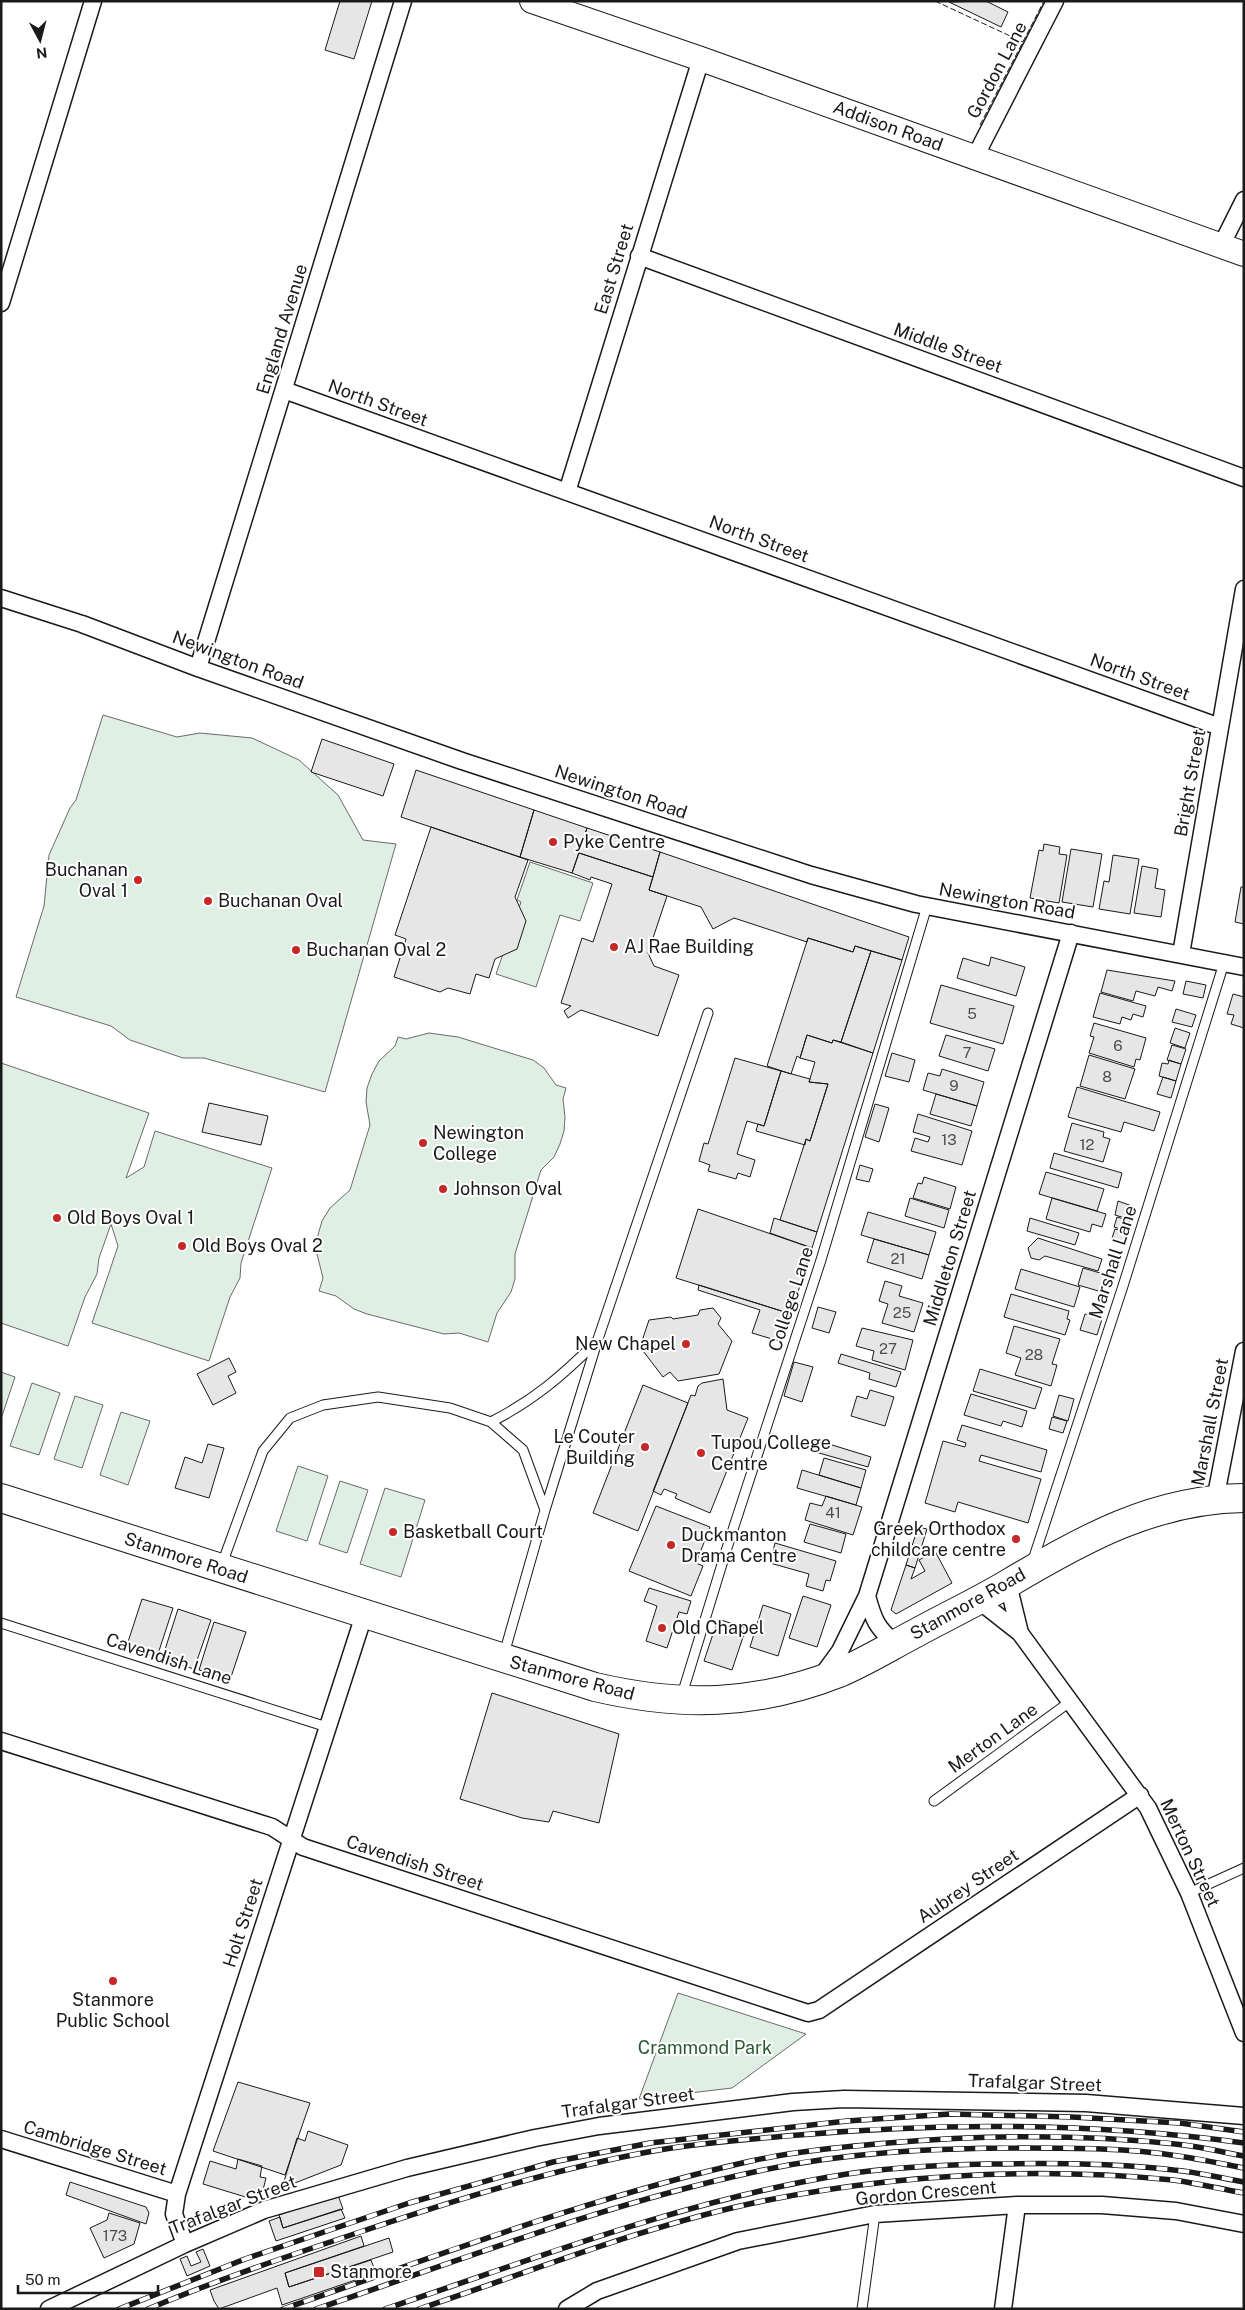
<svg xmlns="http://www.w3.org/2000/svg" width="1245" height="2310" font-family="'Public Sans',sans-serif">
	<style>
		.green { fill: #e0efe3; stroke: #6a6a6a }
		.building { fill: #e6e6e6; stroke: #1a1a1a }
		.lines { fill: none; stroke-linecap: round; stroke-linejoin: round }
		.service-casing { stroke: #1a1a1a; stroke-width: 11 }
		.minor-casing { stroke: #1a1a1a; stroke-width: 19 }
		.secondary-casing { stroke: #1a1a1a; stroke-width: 26 }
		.trunk-casing { stroke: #1a1a1a; stroke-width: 30 }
		.service { stroke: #fff; stroke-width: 9 }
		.minor { stroke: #fff; stroke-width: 16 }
		.secondary { stroke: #fff; stroke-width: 24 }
		.trunk { stroke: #fff; stroke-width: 28 }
		.rail-casing { stroke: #1a1a1a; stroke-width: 5.5 }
		.rail { stroke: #fff; stroke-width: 4; stroke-dasharray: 11; stroke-linecap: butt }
		.fence { stroke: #1a1a1a; stroke-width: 1; stroke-dasharray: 6 2.5; stroke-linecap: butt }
		.poi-dot { fill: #c62828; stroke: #fff; stroke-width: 2 }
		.labels { text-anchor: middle; stroke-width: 4; stroke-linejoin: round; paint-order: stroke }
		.number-label { font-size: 15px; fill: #4d4d4d }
		.street-label { font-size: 18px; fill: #1a1a1a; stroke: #fff }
		.poi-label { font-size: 18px; fill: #1a1a1a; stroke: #fff; text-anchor: start }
		.park-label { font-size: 18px; fill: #2b5a34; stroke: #fff }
	</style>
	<rect width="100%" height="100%" fill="#fff"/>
	<!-- green -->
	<path class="green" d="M103 715 177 737 200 733 252 738 299 760 338 795 363 840 396 844 325 1092 204 1058H183L130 1040 111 1026 16 997 44 906 49 855 70 808 76 800Z
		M530 862 593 883 580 921 560 915 536 987 496 974 521 902 517 900Z
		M429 1033 458 1037 533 1060 544 1068 556 1085 566 1088 563 1099 565 1117 564 1131 560 1144 554 1157 541 1170 515 1254V1279L511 1292 497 1313 488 1342 459 1333 444 1334 367 1314 354 1309 336 1296 319 1291 323 1278 316 1250 318 1235 322 1221 330 1208 350 1190 370 1125 366 1102 367 1088 372 1074 379 1061 395 1046 398 1037 406 1039Z
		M1 1063 149 1113 126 1178 144 1167 155 1131 272 1168 241 1263 240 1278 230 1297 209 1361 92 1323 118 1246 111 1224 99 1258 97 1274 85 1297 68 1346 1 1323Z
		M1 1372 15 1377 1 1419Z
		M32 1383 60 1393 39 1455 10 1446Z
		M75 1396 103 1405 82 1468 54 1459Z
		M121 1412 150 1421 128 1485 100 1475Z
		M298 1466 328 1476 307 1541 276 1531Z
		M340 1481 368 1490 347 1553 319 1544Z
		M385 1488 425 1500 401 1577 360 1564Z
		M678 1993 806 2034 732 2088 639 2099Z"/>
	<!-- building -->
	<path class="building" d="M340 1H372L354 59 325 50Z
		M986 1 1008 12 1001 27 949 2Z
		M322 739 394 764 383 796 311 772Z
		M416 770 534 810 520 857 401 817Z
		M534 810 587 828 572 873 520 857Z
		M431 827 528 860 515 897 526 921 517 949 495 959 489 978 476 974 470 994 448 988 440 992 394 977 406 939 395 935Z
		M587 828 660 852 653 877 579 853Z
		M1044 844 1060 847 1059 854 1067 855 1059 903 1030 898 1039 850 1043 851Z
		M1071 849 1102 854 1093 907 1062 902Z
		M660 852 909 937 902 960 855 946 853 952 808 938 807 942 734 918 713 929 701 907 649 890Z
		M579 853 653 877 649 890 667 896 648 953 654 966 679 975 658 1036 581 1010 568 1018 564 1011 571 1006 561 1003 582 938 593 942 612 884 591 877 590 880 572 873Z
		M1113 855 1139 859 1130 914 1099 909 1104 881 1109 882Z
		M1142 866 1158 869 1155 888 1165 890 1161 917 1134 913Z
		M1241 887H1244V924L1235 922Z
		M808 938 853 952 855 946 871 951 841 1042 833 1040 832 1043 807 1035 800 1058 797 1056 791 1074 767 1066Z
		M871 951 902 960 873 1053 841 1042Z
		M991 957 1025 967 1016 996 957 978 963 958 989 966Z
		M1107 970 1175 981 1172 991 1158 987 1155 996 1136 991 1133 1001 1101 992Z
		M1186 981 1206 985 1203 998 1183 994Z
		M941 985 1014 1006 1003 1044 930 1023Z
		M1100 993 1146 1006 1143 1017 1133 1014 1131 1020 1122 1017 1120 1024 1093 1017Z
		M1233 994 1244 997V1028L1231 1024 1234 1015 1227 1014Z
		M1176 1009 1196 1015 1192 1027 1172 1022Z
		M1094 1023 1146 1038 1140 1060 1136 1059 1134 1067 1089 1053 1094 1037 1090 1036Z
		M1175 1028 1190 1033 1185 1048 1170 1043Z
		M807 1035 832 1043 833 1040 873 1053 817 1232 780 1220 806 1139 810 1141 828 1084 809 1082 815 1062 800 1058Z
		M946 1035 995 1049 988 1071 939 1056Z
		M1172 1045 1186 1049 1181 1064 1167 1060Z
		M892 1053 915 1060 909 1082 885 1076Z
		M1089 1055 1135 1069 1125 1099 1080 1086Z
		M735 1058 781 1071 764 1126 747 1121 737 1154 755 1160 750 1177 738 1173 736 1179 708 1171 710 1165 699 1161 704 1143 708 1144Z
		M1169 1060 1181 1064 1176 1081 1159 1076 1162 1063 1168 1064Z
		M942 1069 984 1082 977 1106 923 1090 928 1073 940 1076Z
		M781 1071 810 1079 809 1082 828 1084 810 1141 806 1139 805 1145 756 1131 758 1124 764 1126Z
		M1163 1077 1176 1081 1171 1098 1157 1094Z
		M1077 1087 1160 1112 1154 1131 1124 1122 1121 1132 1068 1117Z
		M936 1094 977 1106 971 1126 930 1114Z
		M209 1103 268 1116 261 1145 202 1132Z
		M875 1104 889 1108 879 1142 865 1137Z
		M918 1114 972 1131 962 1165 911 1151 915 1138 928 1142 930 1137 913 1132Z
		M1072 1123 1104 1132 1103 1137 1110 1139 1103 1162 1064 1151Z
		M1054 1153 1122 1173 1118 1188 1050 1168Z
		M860 1165 873 1169 869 1182 856 1179Z
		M1046 1172 1104 1189 1097 1211 1039 1194Z
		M924 1177 956 1187 950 1209 913 1198 918 1183 922 1184Z
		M910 1198 949 1210 944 1228 905 1216Z
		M1052 1198 1106 1214 1102 1227 1092 1224 1090 1232 1046 1219Z
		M1118 1201 1132 1206 1128 1219 1115 1215Z
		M698 1209 812 1248 791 1314 676 1278Z
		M868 1212 936 1232 929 1255 861 1235Z
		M1117 1217 1130 1221 1127 1231 1114 1227Z
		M774 1218 817 1232 812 1248 770 1233Z
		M1030 1218 1079 1233 1075 1245 1027 1231Z
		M1115 1229 1126 1232 1123 1242 1112 1238Z
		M1038 1238 1102 1259 1098 1271 1045 1256 1039 1260 1031 1258 1028 1248Z
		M874 1239 929 1255 922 1279 867 1262Z
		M1083 1268 1107 1275 1102 1292 1078 1285Z
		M1021 1269 1080 1287 1074 1307 1015 1289Z
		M885 1281 902 1286 899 1296 923 1303 914 1332 882 1323 888 1304 879 1301Z
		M699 1285 791 1314 782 1342 752 1333 760 1310 698 1290Z
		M1011 1294 1069 1311 1067 1319 1070 1320 1065 1335 1004 1317Z
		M818 1307 836 1312 829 1333 812 1328Z
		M713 1308 721 1318 718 1324 732 1341 719 1374 678 1381 670 1372 663 1377 640 1347 649 1320 671 1317 673 1319 698 1315 700 1310Z
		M1085 1314 1102 1319 1097 1335 1080 1330Z
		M1014 1326 1060 1339 1052 1364 1057 1365 1051 1386 1015 1375 1021 1358 1006 1353Z
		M862 1328 913 1340 905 1370 872 1360 874 1351 856 1346Z
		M841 1354 901 1372 896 1387 869 1379 870 1373 838 1363Z
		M229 1358 236 1372 228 1376 236 1393 213 1405 197 1374Z
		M794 1362 813 1367 802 1402 784 1396Z
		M980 1369 1042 1388 1035 1409 973 1391Z
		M723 1379 727 1410 748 1418 710 1513 675 1498 677 1494 664 1489 661 1495 653 1491 691 1395 695 1396 698 1386 702 1383Z
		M643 1385 688 1403 638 1531 593 1513Z
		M870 1390 894 1397 885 1426 851 1416 857 1396 867 1399Z
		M971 1394 1027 1411 1022 1427 1003 1421 1001 1426 964 1415Z
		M1059 1395 1074 1399 1068 1421 1053 1416Z
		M1052 1417 1067 1421 1063 1433 1049 1429Z
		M962 1425 1047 1450 1041 1472 981 1455 979 1461 1041 1479 1028 1523 958 1502 955 1512 925 1503 943 1441 965 1447 966 1443 957 1440Z
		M816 1440 871 1457 868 1467 812 1451Z
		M208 1444 224 1448 209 1498 175 1488 185 1457 202 1463Z
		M824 1458 866 1470 861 1488 819 1475Z
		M802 1470 861 1488 856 1505 797 1488Z
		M826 1496 862 1507 853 1535 805 1520 810 1503 822 1506Z
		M656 1506 710 1527 696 1563 703 1566 691 1596 629 1571Z
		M810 1524 846 1534 841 1553 804 1542Z
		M918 1527 927 1529 915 1568 906 1565Z
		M775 1543 836 1561 830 1581 826 1580 823 1591 806 1586 809 1574 770 1563Z
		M935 1551 952 1583 896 1614 891 1610 906 1565 915 1568 911 1579 925 1571 919 1560Z
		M649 1588 691 1601 687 1614 679 1612 667 1648 646 1641 657 1606 644 1601Z
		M803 1596 831 1605 817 1647 789 1638Z
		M142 1599 173 1608 157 1657 126 1648Z
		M763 1605 791 1614 778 1656 750 1647Z
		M178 1609 211 1620 194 1669 162 1659Z
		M718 1619 746 1628 732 1670 704 1661Z
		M214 1622 246 1632 230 1680 199 1670Z
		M492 1693 619 1734 599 1823 553 1811 549 1822 522 1818 460 1799Z
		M238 2082 310 2103 285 2175 213 2151Z
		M308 2131 348 2145 341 2165 282 2188 297 2138 305 2141Z
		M238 2159 262 2166 260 2177 266 2178 262 2194 252 2199 203 2184 210 2161 236 2169Z
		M70 2182 146 2207 149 2213 146 2224 66 2195Z
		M338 2195 343 2209 283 2228 279 2215Z
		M341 2209 345 2218 276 2241 269 2221 280 2217 283 2228Z
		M109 2213 140 2223 134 2244 104 2258 90 2228 107 2220Z
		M361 2236 364 2246 285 2273 289 2287 371 2260 376 2273 282 2305 277 2288 219 2309 214 2301 210 2290Z
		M389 2238 393 2252 289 2287 285 2273Z
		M203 2249 210 2266 187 2276 180 2259 187 2256 191 2266 201 2262 196 2252Z"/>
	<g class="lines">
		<defs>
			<path id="service" d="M491 1422C534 1400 562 1376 596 1342
				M545 1510 597 1342 708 1013
				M1032 1563 1123 1286 1224 963
				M222 1564 263 1451 290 1418 323 1405 378 1397 450 1408 491 1422 523 1450 545 1510 504 1654
				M1 1623 327 1727
				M681 1698 726 1551 821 1260 927 906
				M934 1801 1071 1701
				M1189 1893 1244 1868
				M862 2309 875 2214"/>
			<path id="minor" d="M975 157 1055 1
				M1221 246 1244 200
				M639 256 1244 478
				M1 303 93 1
				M284 390 1220 727
				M567 492 701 59
				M1 598 82 624 198 668 462 761 811 875 916 904 1244 967
				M198 668 403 1
				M1181 954 1244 589
				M1215 1500 1244 1351
				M1008 1584 1020 1633
				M867 1596C874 1621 876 1626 895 1644
				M978 1600 1020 1633 1148 1808 1189 1893 1244 2033
				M821 1677 840 1651 867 1596 1071 933
				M1 1741 272 1827 303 1847 808 2013 819 2010 1140 1795
				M1 2139 177 2194
				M185 2244 174 2214 177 2194 364 1615
				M49 2309 185 2244 264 2210 407 2168 535 2138 599 2126 793 2102 844 2099 1086 2103 1244 2116
				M567 2309 597 2291 738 2241 875 2214 1017 2205H1102L1176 2211 1244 2224
				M1003 2309 1017 2205"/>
			<path id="secondary" d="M532 1 701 59 1244 254"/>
			<path id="trunk" d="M1 1498 595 1687C681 1707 755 1706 839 1673 865 1662 891 1646 916 1633 947 1616 979 1601 1009 1583 1083 1539 1155 1499 1244 1498"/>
		</defs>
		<!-- service casing -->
		<use href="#service" class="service-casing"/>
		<!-- minor casing -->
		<use href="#minor" class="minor-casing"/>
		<!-- secondary casing -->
		<use href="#secondary" class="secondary-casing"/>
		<!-- trunk casing -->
		<use href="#trunk" class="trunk-casing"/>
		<!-- service -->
		<use href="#service" class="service"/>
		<!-- minor -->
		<use href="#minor" class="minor"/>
		<!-- secondary -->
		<use href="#secondary" class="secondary"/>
		<!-- trunk -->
		<use href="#trunk" class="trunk"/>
		<defs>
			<path id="rail" d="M119 2309 245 2259 409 2203 553 2162 650 2143 847 2121 950 2114 1072 2117 1180 2123 1244 2132
				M148 2309C217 2280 288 2256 360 2232 458 2199 557 2168 659 2150 705 2142 752 2139 799 2135 947 2122 1096 2123 1244 2143
				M283 2309C437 2256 591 2197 751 2161 796 2151 843 2147 888 2143 983 2135 1080 2134 1175 2144 1198 2146 1221 2152 1244 2156
				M316 2309C461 2260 605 2204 754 2172 843 2152 935 2148 1025 2148 1076 2148 1128 2148 1178 2156 1200 2159 1222 2164 1244 2168
				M385 2309C537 2258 688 2199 847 2174 894 2167 942 2165 988 2164 1051 2163 1112 2163 1174 2170 1197 2172 1221 2178 1244 2182
				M419 2309C533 2271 646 2225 763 2201 898 2174 1036 2167 1173 2180 1196 2183 1220 2189 1244 2193"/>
		</defs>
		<!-- rail casing -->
		<use href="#rail" class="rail-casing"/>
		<!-- rail -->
		<use href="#rail" class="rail"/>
		<!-- fence -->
		<path class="fence" d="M935 1 1023 42
			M980 125 1044 1"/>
	</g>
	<!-- markers -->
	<g class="poi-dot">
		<circle cx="553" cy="842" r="5"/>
		<circle cx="138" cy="880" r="5"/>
		<circle cx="208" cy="901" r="5"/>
		<circle cx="614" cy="947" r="5"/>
		<circle cx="296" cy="950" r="5"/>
		<circle cx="423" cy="1143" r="5"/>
		<circle cx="443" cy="1189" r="5"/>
		<circle cx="57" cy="1218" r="5"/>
		<circle cx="182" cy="1246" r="5"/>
		<circle cx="686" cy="1344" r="5"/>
		<circle cx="645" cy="1447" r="5"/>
		<circle cx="701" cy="1453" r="5"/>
		<circle cx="393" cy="1532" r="5"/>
		<circle cx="1016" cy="1539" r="5"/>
		<circle cx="671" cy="1545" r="5"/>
		<circle cx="662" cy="1628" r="5"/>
		<circle cx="113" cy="1981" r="5"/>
		<rect x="313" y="2266" width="12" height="12" rx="2.5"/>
	</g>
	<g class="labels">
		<!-- number labels -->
		<g class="number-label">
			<text x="972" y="1019">5</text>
			<text x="1118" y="1051">6</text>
			<text x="967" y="1058">7</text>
			<text x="1107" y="1082">8</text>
			<text x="954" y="1091">9</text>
			<text x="949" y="1145">13</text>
			<text x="1087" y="1150">12</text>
			<text x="898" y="1264">21</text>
			<text x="902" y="1318">25</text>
			<text x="888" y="1354">27</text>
			<text x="1034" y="1360">28</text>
			<text x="833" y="1518">41</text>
			<text x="115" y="2241">173</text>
		</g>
		<!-- street labels -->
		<g class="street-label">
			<text transform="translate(997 70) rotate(-62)" y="6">Gordon Lane</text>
			<text transform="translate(888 126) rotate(20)" y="6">Addison Road</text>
			<text transform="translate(614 269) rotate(-73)" y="6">East Street</text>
			<text transform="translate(282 329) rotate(-73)" y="6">England Avenue</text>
			<text transform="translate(948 348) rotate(20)" y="6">Middle Street</text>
			<text transform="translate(378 403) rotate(20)" y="6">North Street</text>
			<text transform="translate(759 539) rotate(20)" y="6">North Street</text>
			<text transform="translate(238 660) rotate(20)" y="6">Newington Road</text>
			<text transform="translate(1140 677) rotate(20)" y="6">North Street</text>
			<text transform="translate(1190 783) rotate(-80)" y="6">Bright Street</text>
			<text transform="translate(621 792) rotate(18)" y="6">Newington Road</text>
			<text transform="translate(1007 901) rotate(10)" y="6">Newington Road</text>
			<text transform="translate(950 1258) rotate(-73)" y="6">Middleton Street</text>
			<text transform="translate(1113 1262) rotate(-72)" y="6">Marshall Lane</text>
			<text transform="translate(791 1299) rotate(-72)" y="6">College Lane</text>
			<text transform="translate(1210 1422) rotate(-79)" y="6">Marshall Street</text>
			<text transform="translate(186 1558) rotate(18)" y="6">Stanmore Road</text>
			<text transform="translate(968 1604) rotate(-29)" y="6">Stanmore Road</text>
			<text transform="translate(169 1659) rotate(18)" y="6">Cavendish Lane</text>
			<text transform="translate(572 1678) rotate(15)" y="6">Stanmore Road</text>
			<text transform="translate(993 1738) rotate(-36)" y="6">Merton Lane</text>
			<text transform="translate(1190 1853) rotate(65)" y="6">Merton Street</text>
			<text transform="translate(415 1863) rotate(18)" y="6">Cavendish Street</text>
			<text transform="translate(968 1886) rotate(-34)" y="6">Aubrey Street</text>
			<text transform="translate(243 1923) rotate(-72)" y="6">Holt Street</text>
			<text transform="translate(1035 2083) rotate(2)" y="6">Trafalgar Street</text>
			<text transform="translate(628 2103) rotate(-8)" y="6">Trafalgar Street</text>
			<text transform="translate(95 2148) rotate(17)" y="6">Cambridge Street</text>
			<text transform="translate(926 2193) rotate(-5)" y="6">Gordon Crescent</text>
			<text transform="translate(233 2205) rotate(-21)" y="6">Trafalgar Street</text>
		</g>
		<!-- poi labels -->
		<g class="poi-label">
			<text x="563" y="848">Pyke Centre</text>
			<text x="128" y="876" text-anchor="end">Buchanan<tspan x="128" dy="21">Oval 1</tspan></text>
			<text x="218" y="907">Buchanan Oval</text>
			<text x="624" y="953">AJ Rae Building</text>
			<text x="306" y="956">Buchanan Oval 2</text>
			<text x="433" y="1139">Newington<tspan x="433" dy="21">College</tspan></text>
			<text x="453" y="1195">Johnson Oval</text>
			<text x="67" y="1224">Old Boys Oval 1</text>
			<text x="192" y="1252">Old Boys Oval 2</text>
			<text x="676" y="1350" text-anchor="end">New Chapel</text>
			<text x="635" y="1443" text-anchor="end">Le Couter<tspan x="635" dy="21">Building</tspan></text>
			<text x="711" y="1449">Tupou College<tspan x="711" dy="21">Centre</tspan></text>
			<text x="1006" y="1535" text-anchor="end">Greek Orthodox<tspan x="1006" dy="21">childcare centre</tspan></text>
			<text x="403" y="1538">Basketball Court</text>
			<text x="681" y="1541">Duckmanton<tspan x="681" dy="21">Drama Centre</tspan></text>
			<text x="672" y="1634">Old Chapel</text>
			<text x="113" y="2006" text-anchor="middle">Stanmore<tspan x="113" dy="21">Public School</tspan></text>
			<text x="330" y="2278">Stanmore</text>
		</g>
		<!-- park labels -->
		<g class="park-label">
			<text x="705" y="2054">Crammond Park</text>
		</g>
	</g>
	<!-- border -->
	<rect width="1245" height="2310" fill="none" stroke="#1a1a1a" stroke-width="5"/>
	<!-- north arrow -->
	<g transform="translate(40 40) rotate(173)" stroke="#ffffff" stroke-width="4" paint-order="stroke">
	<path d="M0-4L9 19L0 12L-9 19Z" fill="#1a1a1a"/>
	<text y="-8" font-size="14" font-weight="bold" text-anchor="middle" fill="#1a1a1a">N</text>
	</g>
	<!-- scale -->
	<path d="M18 2285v8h140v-8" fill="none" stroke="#1a1a1a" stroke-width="2.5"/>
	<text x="25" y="2285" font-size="15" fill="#1a1a1a" stroke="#ffffff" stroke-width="4" paint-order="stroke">50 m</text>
</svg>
